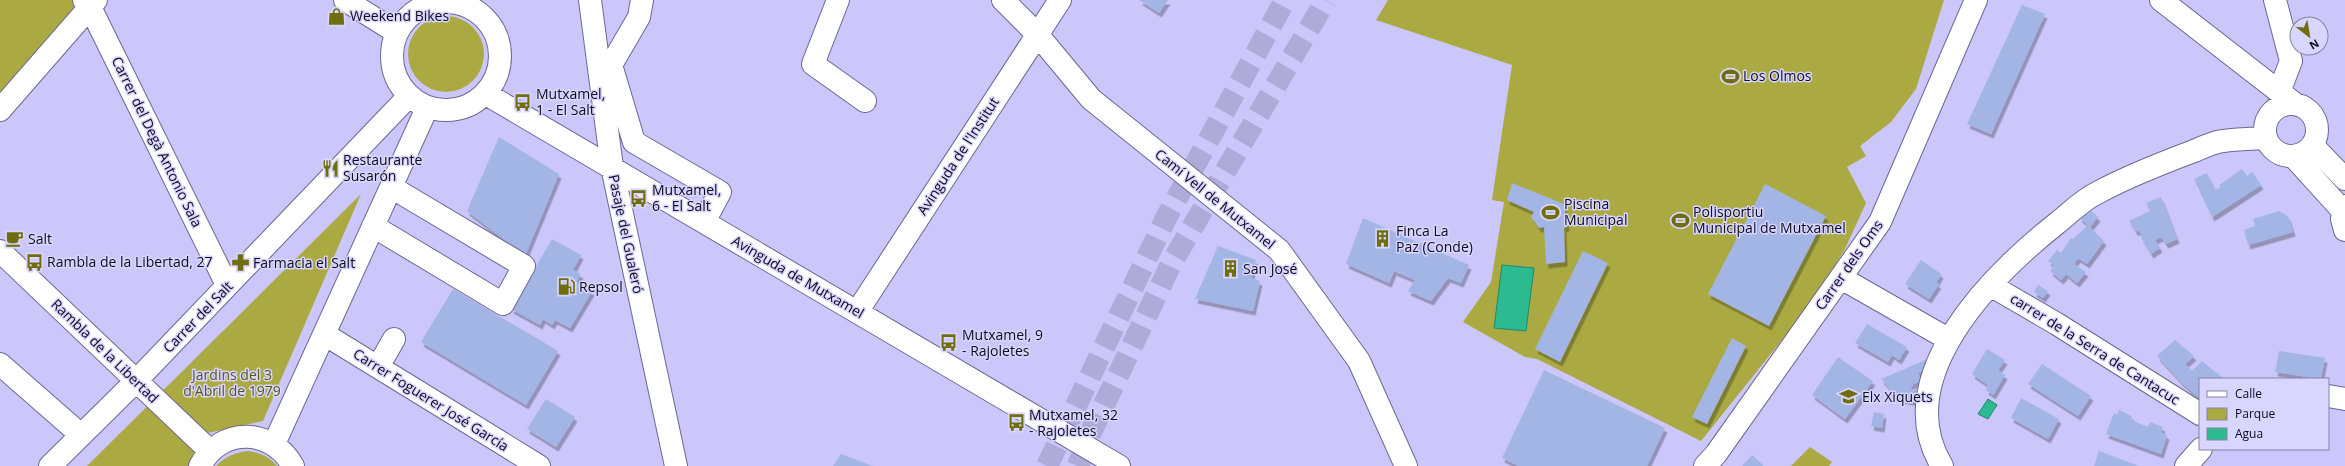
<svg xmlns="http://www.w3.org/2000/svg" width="2345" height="466" font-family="'Open Sans',sans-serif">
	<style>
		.green { fill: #aba942 }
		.water { fill: #2cba91; stroke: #23866e }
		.building { fill: #a3b5e5; filter: url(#shadow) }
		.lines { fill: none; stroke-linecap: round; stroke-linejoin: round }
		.highway-tunnel { stroke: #aeabd9; stroke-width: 22; stroke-dasharray: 22 11; stroke-linecap: butt }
		.minor-casing { stroke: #6b6795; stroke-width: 24 }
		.minor { stroke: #fff; stroke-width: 22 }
		.labels { text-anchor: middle; stroke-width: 3; stroke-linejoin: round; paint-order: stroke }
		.poi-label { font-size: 14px; fill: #0d0b1c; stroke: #d8d5ff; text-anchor: start }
		.street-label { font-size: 14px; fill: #0d0b1c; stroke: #d8d5ff }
		.park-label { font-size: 14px; fill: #57561d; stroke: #d8d5ff }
	</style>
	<defs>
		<filter id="shadow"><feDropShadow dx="2.5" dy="4.5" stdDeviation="0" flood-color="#0004"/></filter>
	</defs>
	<rect width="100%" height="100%" fill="#cbc7fa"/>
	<!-- green -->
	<path class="green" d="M0 0H84L0 110Z
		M1388 0H1944L1916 89 1891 122 1860 146 1866 156 1847 167 1866 203 1844 251 1810 305 1701 441 1537 359 1525 357 1463 322 1491 282 1504 202 1492 200 1512 65 1376 20Z
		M408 54a38 38 0 1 1 76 0a38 38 0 1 1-76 0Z
		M361 194 263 421 194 436 196 466H87Z
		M1810 447 1832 462 1829 466H1791Z
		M248 451C260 453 269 456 277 466H216C226 456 234 453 248 451Z"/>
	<!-- water -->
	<path class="water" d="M1502 265 1534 268 1526 331 1494 328Z
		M1988 399 1997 405 1988 419 1978 414Z"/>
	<!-- building -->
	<path class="building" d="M1139 0H1168L1159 13Z
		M2022 5 2045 14 1991 134 1967 124Z
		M499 137 559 174 525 256 467 211Z
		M2242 169 2247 176 2252 172 2261 185 2212 217 2194 179 2207 173 2215 190 2221 187 2219 185Z
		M1512 183 1564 204 1567 227 1564 228 1565 262 1546 264 1544 227 1539 228 1531 217 1534 212 1507 200Z
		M1765 184 1826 216 1769 326 1708 294Z
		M2161 197 2177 239 2166 244 2161 237 2155 240 2160 248 2151 254 2141 238 2143 236 2138 230 2136 232 2129 221 2150 211 2146 203Z
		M2089 209 2098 217 2090 227 2104 241 2087 264 2078 258 2074 264 2086 272 2077 283 2066 274 2061 280 2050 271 2054 265 2048 261 2057 250 2061 253 2071 238 2073 239 2088 225 2079 217Z
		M2279 211 2288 216 2293 232 2248 245 2244 230 2255 226 2253 219Z
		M1363 218 1469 265 1461 283 1448 278 1431 301 1408 291 1415 280 1394 271 1389 283 1346 264Z
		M552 239 581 255 573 270 581 274 576 282 592 291 570 328 555 320 552 325 543 319 540 325 511 309Z
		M1218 246 1256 260 1251 278 1260 281 1253 311 1195 299Z
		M1583 251 1608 263 1560 362 1535 349Z
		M1921 260 1941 274 1936 283 1939 284 1929 299 1905 284Z
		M2038 285 2048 291 2043 298 2034 292Z
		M453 289 558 351 526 405 421 342Z
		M1867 324 1907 347 1899 360 1892 355 1888 362 1855 343Z
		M1732 338 1746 346 1707 424 1692 417Z
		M2175 340 2194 356 2185 364 2192 371 2202 361 2224 379H2200V399L2181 382 2157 356Z
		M1987 349 2005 360 1998 370 2005 375 1993 395 1986 390 1988 385 1972 374Z
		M2279 351 2325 358 2321 379 2275 372Z
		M1838 357 1873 381 1845 419 1812 395Z
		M1928 359 1926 370 1918 373 1922 381 1911 385 1913 386 1910 389 1923 390 1921 403 1900 399 1881 379Z
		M2042 364 2091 396 2078 416 2028 384Z
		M1544 370 1665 428 1647 466H1519L1502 458Z
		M2021 398 2059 419 2048 439 2011 418Z
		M546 399 575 417 556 447 527 429Z
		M2119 410 2132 416 2131 420 2148 427 2150 422 2163 427 2161 432 2167 435 2161 454 2106 434 2114 413 2117 415Z
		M1874 412 1884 414 1882 428 1871 426Z
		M2099 451 2139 466H2094Z
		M841 454 873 466H833Z
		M1752 455 1763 465V466H1742Z"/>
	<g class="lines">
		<!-- highway-tunnel -->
		<path class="highway-tunnel" d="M1047 466 1166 218 1285 0
			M1078 466 1091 432 1172 262 1326 0"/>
		<defs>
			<path id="minor" d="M84 0 90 7 227 285
				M345 0 396 32
				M590 0 612 167 676 466
				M642 0 639 17 611 65 634 142 720 192 704 222
				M838 0 813 64 865 101
				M1003 0 1037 34 1091 99 1279 250 1359 361 1406 466
				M2161 0 2295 104
				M2275 0 2291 61 2279 92
				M392 56a54 54 0 1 1 108 0a54 54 0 1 1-108 0Z
				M486 94 1119 466
				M2265 130a26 26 0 1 1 52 0a26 26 0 1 1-52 0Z
				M0 110 96 0
				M2312 145 2345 179
				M2293 156 2343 211
				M2345 206 2342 219 2345 230
				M373 226 503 304 524 266 391 187
				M0 251 210 451
				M1841 278 1948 339
				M1990 285 2057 324 2200 414
				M857 312 1060 0
				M324 334 539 466
				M0 364 81 435
				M378 367 394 339
				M2328 396 2345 399
				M274 444 427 108
				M50 466 135 382 409 96
				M200 466C221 426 272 428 293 466
				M1705 466 1716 454 1880 222 1976 0
				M1942 466C1888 377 1992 275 2056 224 2069 214 2082 200 2097 193 2128 176 2162 163 2194 151 2203 147 2214 142 2223 141 2237 139 2251 139 2265 138
				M2186 466 2201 449"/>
		</defs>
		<!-- minor casing -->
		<use href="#minor" class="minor-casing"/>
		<!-- minor -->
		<use href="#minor" class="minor"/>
	</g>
	<!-- icons -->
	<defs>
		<symbol id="shop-bare" viewBox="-9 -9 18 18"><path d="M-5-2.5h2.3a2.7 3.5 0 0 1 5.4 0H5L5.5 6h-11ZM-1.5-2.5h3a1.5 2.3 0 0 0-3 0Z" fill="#6f6d0d" stroke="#d8d5ff" stroke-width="2.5" paint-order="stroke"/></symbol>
		<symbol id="stadium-bare" viewBox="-9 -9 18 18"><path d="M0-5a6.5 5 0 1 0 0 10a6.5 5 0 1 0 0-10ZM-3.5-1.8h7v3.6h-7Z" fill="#6f6d0d" stroke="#d8d5ff" stroke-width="2.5" paint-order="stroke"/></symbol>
		<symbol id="bus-bare" viewBox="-9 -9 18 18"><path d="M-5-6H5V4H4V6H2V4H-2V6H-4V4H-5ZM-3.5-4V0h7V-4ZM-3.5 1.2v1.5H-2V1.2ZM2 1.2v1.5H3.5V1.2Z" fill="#6f6d0d" stroke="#d8d5ff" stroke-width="2.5" paint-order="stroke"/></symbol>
		<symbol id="restaurant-bare" viewBox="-9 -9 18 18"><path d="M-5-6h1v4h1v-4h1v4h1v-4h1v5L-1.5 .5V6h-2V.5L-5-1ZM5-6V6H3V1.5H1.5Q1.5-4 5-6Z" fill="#6f6d0d" stroke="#d8d5ff" stroke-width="2.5" paint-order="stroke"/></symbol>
		<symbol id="cafe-bare" viewBox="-9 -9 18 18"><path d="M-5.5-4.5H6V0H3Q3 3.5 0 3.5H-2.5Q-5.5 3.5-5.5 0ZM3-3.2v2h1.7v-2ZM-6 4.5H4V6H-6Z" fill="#6f6d0d" stroke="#d8d5ff" stroke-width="2.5" paint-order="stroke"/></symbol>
		<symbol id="building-bare" viewBox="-9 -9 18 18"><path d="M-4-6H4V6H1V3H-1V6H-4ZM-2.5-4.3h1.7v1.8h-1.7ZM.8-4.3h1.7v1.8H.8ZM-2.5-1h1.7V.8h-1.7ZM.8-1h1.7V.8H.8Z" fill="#6f6d0d" stroke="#d8d5ff" stroke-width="2.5" paint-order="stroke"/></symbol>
		<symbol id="pharmacy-bare" viewBox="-9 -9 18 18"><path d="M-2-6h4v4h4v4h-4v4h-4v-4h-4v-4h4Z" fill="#6f6d0d" stroke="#d8d5ff" stroke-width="2.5" paint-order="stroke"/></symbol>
		<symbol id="fuel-bare" viewBox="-9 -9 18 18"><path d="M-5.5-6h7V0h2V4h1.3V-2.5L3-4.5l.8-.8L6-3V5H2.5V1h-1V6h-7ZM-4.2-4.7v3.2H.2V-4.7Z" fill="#6f6d0d" stroke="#d8d5ff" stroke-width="2.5" paint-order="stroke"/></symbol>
		<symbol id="school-bare" viewBox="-9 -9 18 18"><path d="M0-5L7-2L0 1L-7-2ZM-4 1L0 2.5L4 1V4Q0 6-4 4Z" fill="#6f6d0d" stroke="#d8d5ff" stroke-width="2.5" paint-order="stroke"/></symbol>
	</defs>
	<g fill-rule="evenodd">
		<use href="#shop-bare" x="324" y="4" width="25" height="25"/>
		<use href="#stadium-bare" x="1718" y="64" width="25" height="25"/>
		<use href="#bus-bare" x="510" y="90" width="25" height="25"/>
		<use href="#restaurant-bare" x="318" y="156" width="25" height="25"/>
		<use href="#bus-bare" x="626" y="186" width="25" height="25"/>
		<use href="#stadium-bare" x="1538" y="200" width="25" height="25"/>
		<use href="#stadium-bare" x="1668" y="208" width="25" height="25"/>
		<use href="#cafe-bare" x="2" y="226" width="25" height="25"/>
		<use href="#building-bare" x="1370" y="226" width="25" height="25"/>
		<use href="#bus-bare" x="22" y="250" width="25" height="25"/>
		<use href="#pharmacy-bare" x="228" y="250" width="25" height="25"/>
		<use href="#building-bare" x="1218" y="256" width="25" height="25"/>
		<use href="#fuel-bare" x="554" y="274" width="25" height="25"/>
		<use href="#bus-bare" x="936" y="330" width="25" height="25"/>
		<use href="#school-bare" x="1836" y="384" width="25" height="25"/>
		<use href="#bus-bare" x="1004" y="410" width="25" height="25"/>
	</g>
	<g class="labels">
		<!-- poi labels -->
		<g class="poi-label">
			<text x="350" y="21">Weekend Bikes</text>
			<text x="1743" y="81">Los Olmos</text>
			<text x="536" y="99">Mutxamel,<tspan x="536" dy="16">1 - El Salt</tspan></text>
			<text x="343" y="165">Restaurante<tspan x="343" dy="16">Susarón</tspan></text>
			<text x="652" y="195">Mutxamel,<tspan x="652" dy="16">6 - El Salt</tspan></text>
			<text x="1564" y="209">Piscina<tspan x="1564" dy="16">Municipal</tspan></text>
			<text x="1693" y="217">Polisportiu<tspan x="1693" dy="16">Municipal de Mutxamel</tspan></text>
			<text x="1396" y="236">Finca La<tspan x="1396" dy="16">Paz (Conde)</tspan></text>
			<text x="28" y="244">Salt</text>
			<text x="47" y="267">Rambla de la Libertad, 27</text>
			<text x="253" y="268">Farmacia el Salt</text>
			<text x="1243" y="274">San José</text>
			<text x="579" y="292">Repsol</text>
			<text x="962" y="340">Mutxamel, 9<tspan x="962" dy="16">- Rajoletes</tspan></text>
			<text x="1862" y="402">Elx Xiquets</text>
			<text x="1029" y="420">Mutxamel, 32<tspan x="1029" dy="16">- Rajoletes</tspan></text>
		</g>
		<!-- street labels -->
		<g class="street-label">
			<text transform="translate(157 142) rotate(64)" y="5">Carrer del Degà Antonio Sala</text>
			<text transform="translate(958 156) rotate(-57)" y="5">Avinguda de l'Institut</text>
			<text transform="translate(1215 199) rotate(39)" y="5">Camí Vell de Mutxamel</text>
			<text transform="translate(626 234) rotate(78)" y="5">Pasaje del Gualeró</text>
			<text transform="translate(1849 265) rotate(-55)" y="5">Carrer dels Oms</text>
			<text transform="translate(798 277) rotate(30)" y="5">Avinguda de Mutxamel</text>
			<text transform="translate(198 317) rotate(-46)" y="5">Carrer del Salt</text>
			<text transform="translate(2095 349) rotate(32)" y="5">carrer de la Serra de Cantacuc</text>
			<text transform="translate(105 351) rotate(44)" y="5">Rambla de la Libertad</text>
			<text transform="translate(431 400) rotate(32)" y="5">Carrer Foguerer José García</text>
		</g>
		<!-- park labels -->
		<g class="park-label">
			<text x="232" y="380">Jardins del 3<tspan x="232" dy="16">d'Abril de 1979</tspan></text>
		</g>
	</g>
	<!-- legend -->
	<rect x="2199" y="378" width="130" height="72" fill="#d8d5ff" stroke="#8784a4"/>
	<rect x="2207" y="391" width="20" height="6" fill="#ffffff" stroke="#8784a4"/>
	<text x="2235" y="398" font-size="12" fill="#0d0b1c">Calle</text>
	<rect x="2207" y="408" width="20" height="12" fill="#aba942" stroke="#8784a4"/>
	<text x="2235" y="418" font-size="12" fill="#0d0b1c">Parque</text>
	<rect x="2207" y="428" width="20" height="12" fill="#2cba91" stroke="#8784a4"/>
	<text x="2235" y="438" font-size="12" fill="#0d0b1c">Agua</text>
	<!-- north arrow -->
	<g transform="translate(2309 36) rotate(149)"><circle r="19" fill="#d8d5ff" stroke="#8784a4"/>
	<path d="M0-3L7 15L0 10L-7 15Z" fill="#6f6d0d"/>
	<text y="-6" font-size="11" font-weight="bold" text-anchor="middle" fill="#0d0b1c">N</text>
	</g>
</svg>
